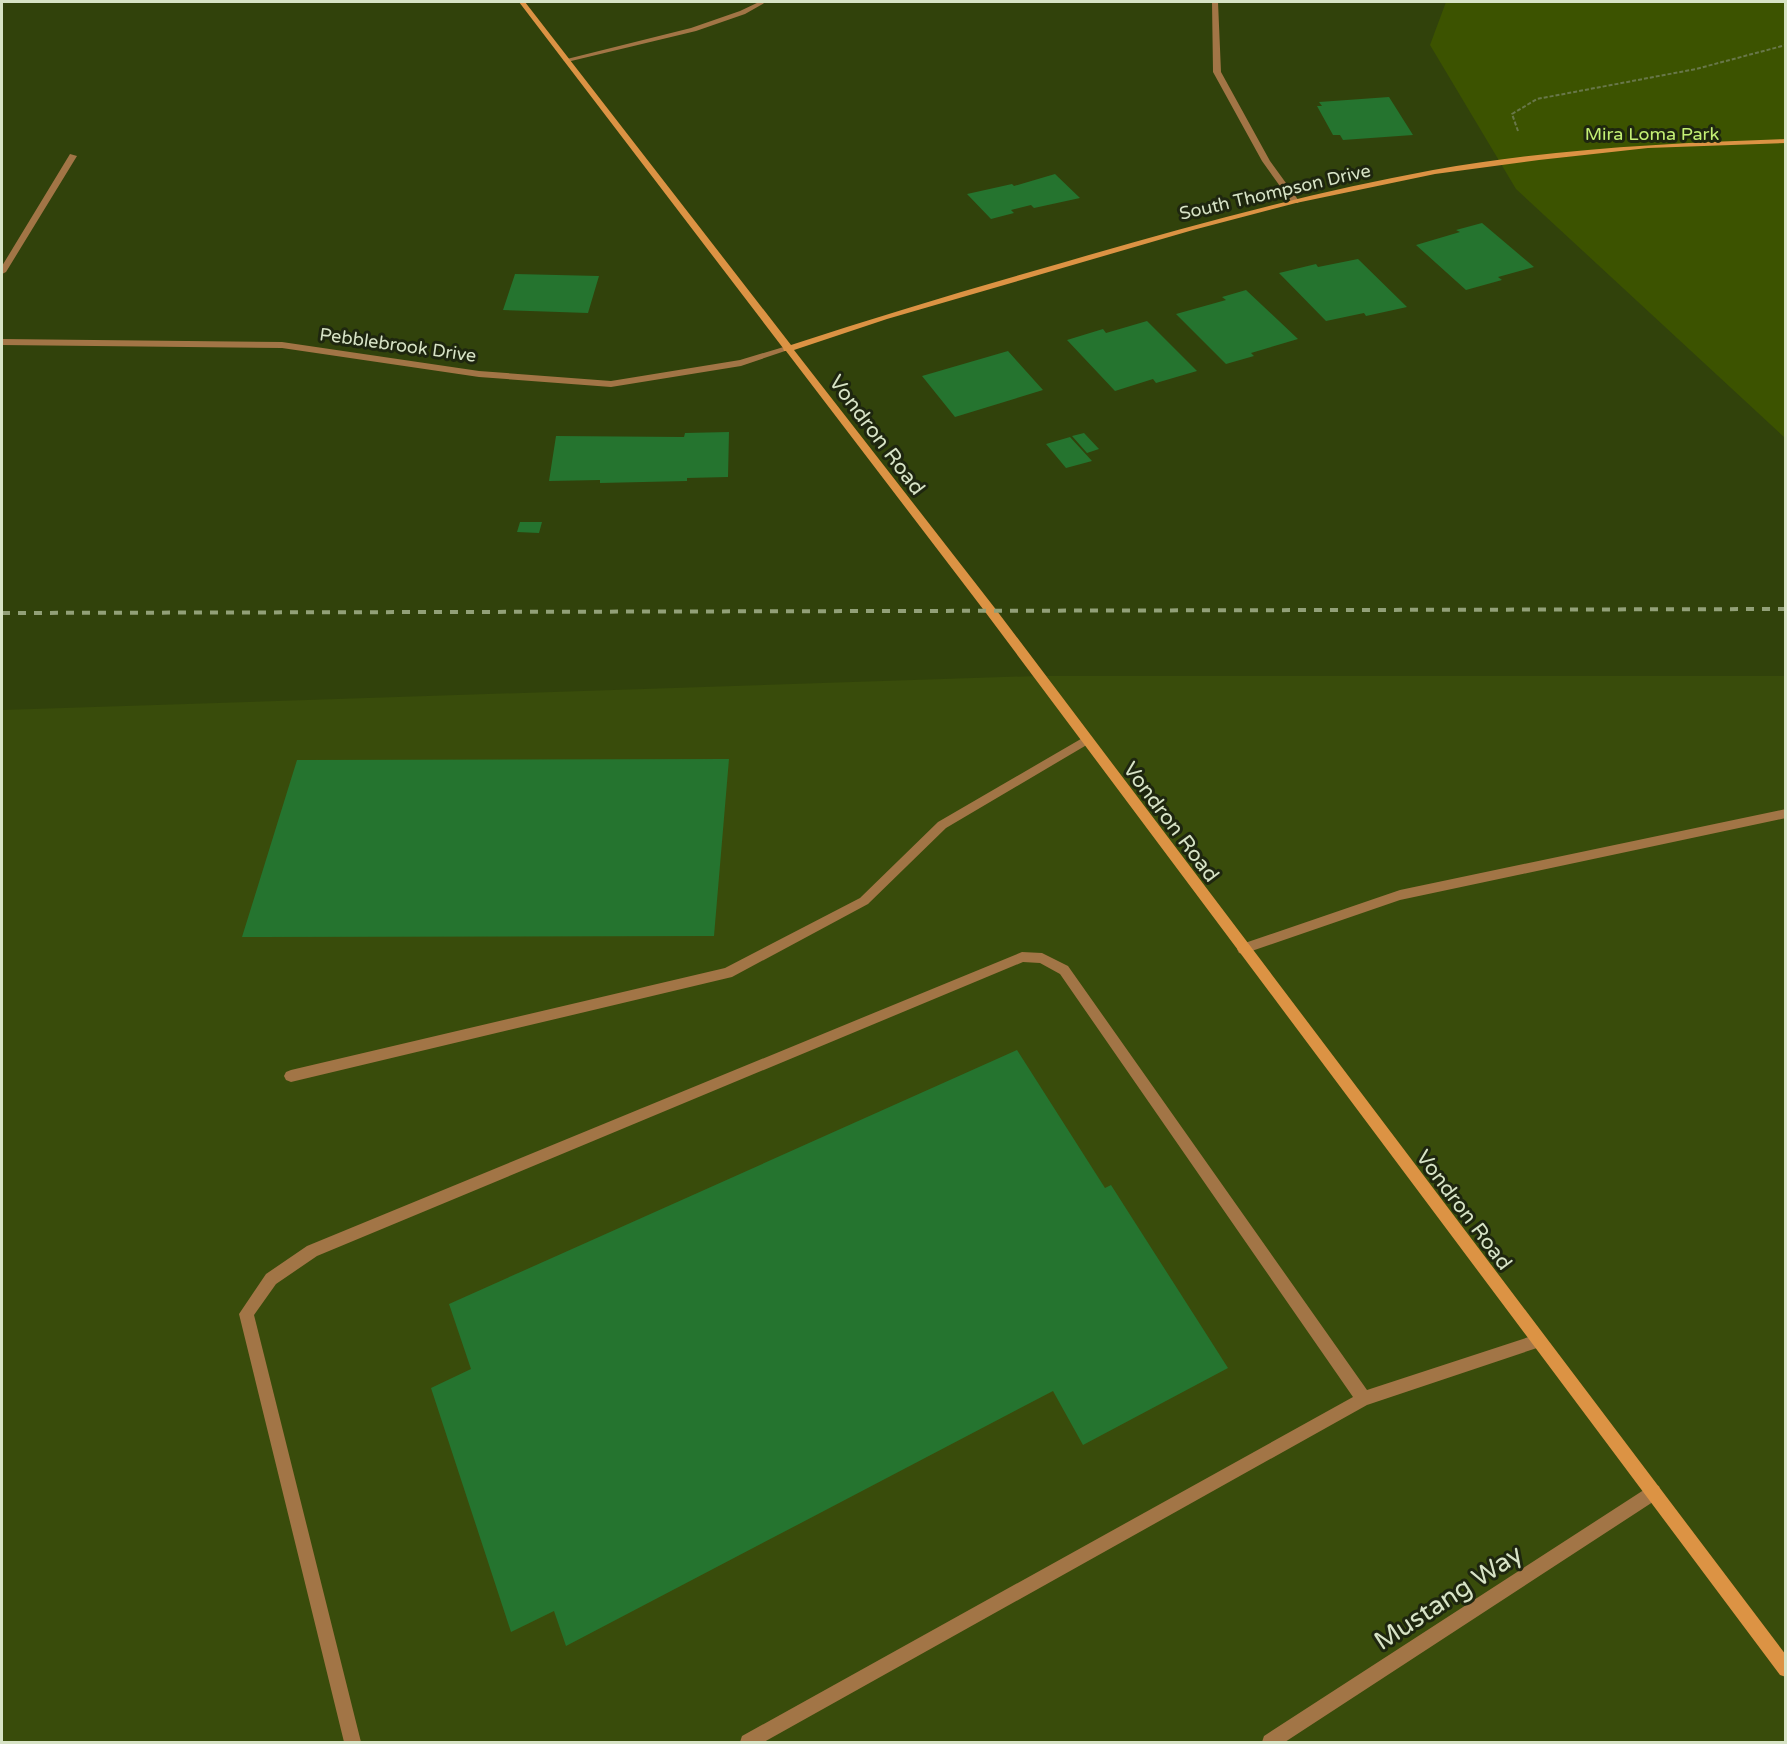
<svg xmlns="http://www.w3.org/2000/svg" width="1787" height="1744" font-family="'Varela Round',sans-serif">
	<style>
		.built { fill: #394c0b }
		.green { fill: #3c5300 }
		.building { fill: #25742f }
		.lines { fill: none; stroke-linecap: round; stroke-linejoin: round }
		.path { stroke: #687749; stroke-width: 2; stroke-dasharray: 4 2; stroke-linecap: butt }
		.lane { fill: #a27546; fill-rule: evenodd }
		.street { fill: #a27546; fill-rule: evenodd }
		.secondary { fill: #dc9344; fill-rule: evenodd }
		.rail { stroke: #92a078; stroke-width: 4; stroke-dasharray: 8 8; stroke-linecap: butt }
		.labels { text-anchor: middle; stroke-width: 6; stroke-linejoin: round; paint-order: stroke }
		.far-park-label { font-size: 18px; fill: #c3ef74; stroke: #1e260f }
		.far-street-label { font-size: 18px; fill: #d7e3c6; stroke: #1e260f }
		.street-label { font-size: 21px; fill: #d7e3c6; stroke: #1e260f }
		.near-street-label { font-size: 26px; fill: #d7e3c6; stroke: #1e260f }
	</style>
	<rect width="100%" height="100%" fill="#31420b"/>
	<!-- built -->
	<path class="built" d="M1037 676H1785V1742H2V710Z"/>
	<!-- green -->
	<path class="green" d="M1446 2H1785V438L1516 189 1430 45Z"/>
	<!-- building -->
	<path class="building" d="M1389 97 1413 135 1343 140 1340 135H1333L1317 106H1322L1319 102Z
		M1055 174 1080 198 1034 208 1031 205 1011 210 1014 213 991 219 967 194 1012 184 1014 186Z
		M1482 223 1534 267 1498 277 1502 280 1466 290 1416 245 1460 232 1456 230Z
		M1358 259 1407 307 1366 316 1364 313 1326 321 1279 273 1316 264 1318 267Z
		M515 274 599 276 588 313 503 310Z
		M1246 290 1298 339 1251 353 1254 356 1226 364 1176 314 1226 300 1222 297Z
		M1147 321 1197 371 1156 383 1153 379 1115 391 1067 340 1103 329 1106 333Z
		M1008 351 1043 390 955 417 922 376Z
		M729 432 728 477 687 478V481L600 483V480L549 481 556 436 684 437 685 433Z
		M1084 433 1099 449 1087 453 1072 436Z
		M1070 437 1092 461 1066 468 1046 444Z
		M520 522H542L539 533 517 532Z
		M729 759 714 936 242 937 297 760Z
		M1017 1050 1105 1188 1111 1185 1228 1368 1083 1445 1053 1391 566 1646 554 1611 511 1632 431 1388 471 1369 449 1304Z"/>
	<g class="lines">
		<!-- path -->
		<path class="path" d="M1518 131 1512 114 1537 99 1696 69 1786 45"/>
		<!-- lane -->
		<path class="lane" d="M1086 736 1092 740 1090 743 946 828 868 904 732 977 291 1082 286 1080 284 1076 286 1072 291 1070 725 968 860 898 938 822Z
			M1786 809V818L1400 900 1243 954 1239 953 1237 949 1239 945 1400 890Z
			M1022 952 1042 953 1068 966 1367 1390 1538 1334 1543 1336 1545 1341 1543 1346 1367 1405 764 1742H740L742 1736 1353 1397 1060 974 1040 963 1023 962 317 1256 276 1284 254 1315 361 1742H344L239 1314 266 1274 307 1246Z"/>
		<!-- street -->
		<path class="street" d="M759 2H766L745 14 696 31 567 62 563 60 691 28 740 11Z
			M1212 2H1218L1221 72 1270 161 1299 201 1298 203H1292L1262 161 1213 72Z
			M70 154 77 156 6 272 2 274V266Z
			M2 339 282 342 479 371 611 381 740 360 787 346 791 349 741 366 611 387 479 377 282 348 2 345Z
			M1653 1484 1659 1486 1661 1492 1659 1498 1285 1742H1262L1264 1736Z"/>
		<!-- secondary -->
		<path class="secondary" d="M519 2H525L791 345C882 315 973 288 1065 262 1187 226 1309 193 1433 170 1550 149 1668 143 1786 139V143L1648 148 1539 160 1435 174 1296 203 1193 230 887 319 794 350 994 607 1786 1655V1677L1780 1675 986 613 786 351H784L783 348Z"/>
		<!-- rail -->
		<path class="rail" d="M2 613 1786 609"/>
	</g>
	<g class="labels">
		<!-- far-park labels -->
		<g class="far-park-label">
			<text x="1652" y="140">Mira Loma Park</text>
		</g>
		<!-- far-street labels -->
		<g class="far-street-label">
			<text transform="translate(1275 192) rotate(-13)" y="6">South Thompson Drive</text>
			<text transform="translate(398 345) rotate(8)" y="6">Pebblebrook Drive</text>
		</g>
		<!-- street labels -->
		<g class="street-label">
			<text transform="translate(877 435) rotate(53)" y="7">Vondron Road</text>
			<text transform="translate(1171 822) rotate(53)" y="7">Vondron Road</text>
			<text transform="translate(1464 1210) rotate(53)" y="7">Vondron Road</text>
		</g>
		<!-- near-street labels -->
		<g class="near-street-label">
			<text transform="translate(1448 1597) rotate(-33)" y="9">Mustang Way</text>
		</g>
	</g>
	<!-- border -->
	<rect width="1787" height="1744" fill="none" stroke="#d7e3c6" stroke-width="6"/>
</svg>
